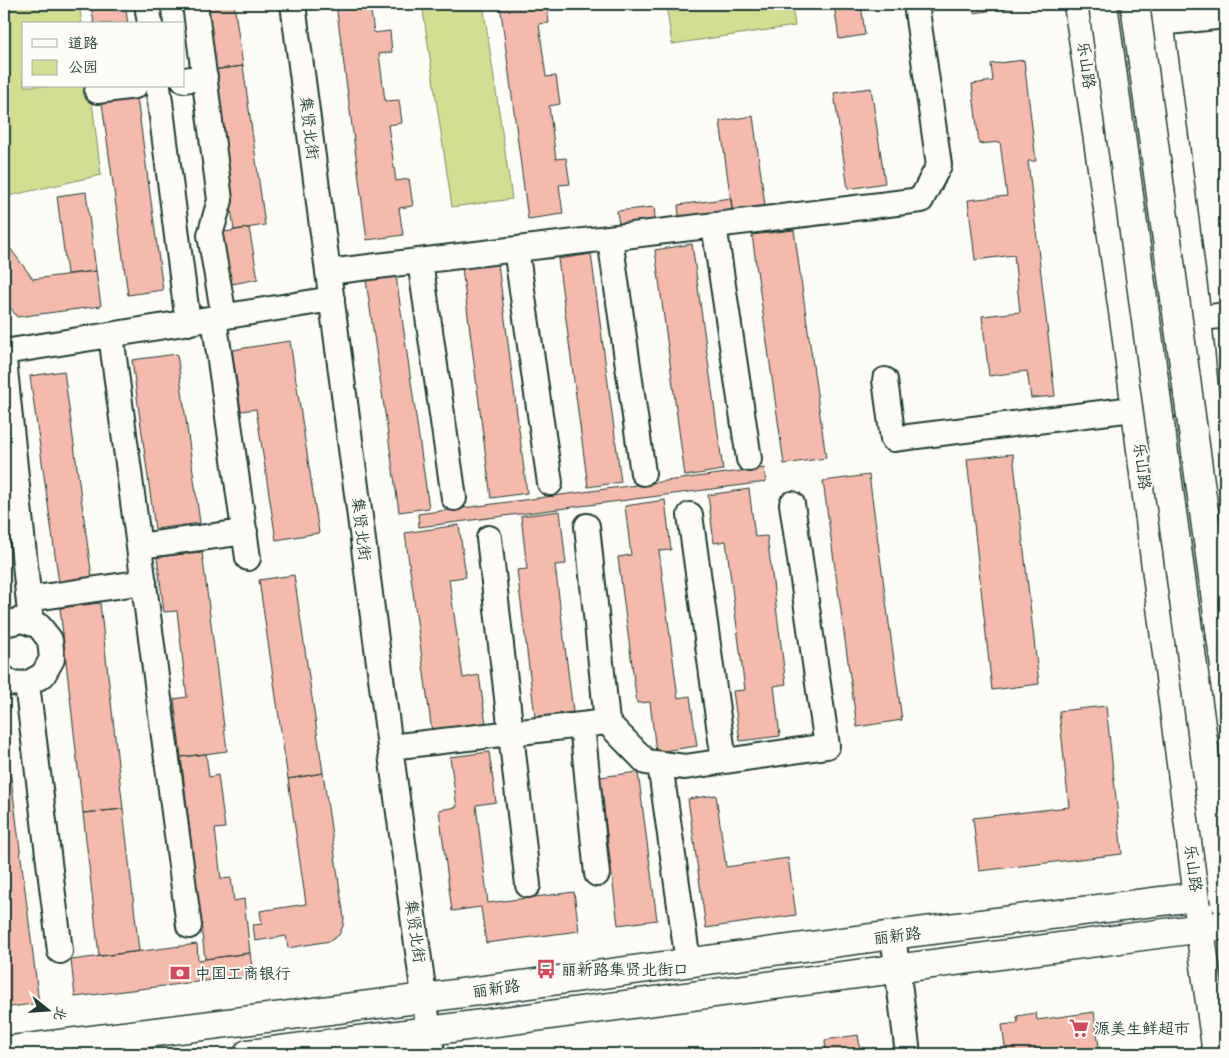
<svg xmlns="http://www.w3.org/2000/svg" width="1229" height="1058" font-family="Kalam,'LXGW WenKai TC',sans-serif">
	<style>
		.green { fill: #d2df92; stroke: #788e63 }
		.building { fill: #f4baac; stroke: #1f3d34 }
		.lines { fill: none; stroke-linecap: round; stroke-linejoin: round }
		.minor-casing { stroke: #1f3d34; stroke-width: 28 }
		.major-casing { stroke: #1f3d34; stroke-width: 31 }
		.minor { stroke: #fdfcf7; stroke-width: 24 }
		.major { stroke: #fdfcf7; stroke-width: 28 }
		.major-bridge-casing { stroke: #1f3d34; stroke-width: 31; stroke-linecap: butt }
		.major-bridge { stroke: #fdfcf7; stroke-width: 28 }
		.labels { text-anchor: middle; stroke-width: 4; stroke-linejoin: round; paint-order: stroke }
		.street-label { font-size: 16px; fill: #1f3d34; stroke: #fdfcf7 }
		.poi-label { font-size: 16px; fill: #1f3d34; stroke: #fdfcf7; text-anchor: start }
	</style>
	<rect width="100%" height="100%" fill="#fdfcf7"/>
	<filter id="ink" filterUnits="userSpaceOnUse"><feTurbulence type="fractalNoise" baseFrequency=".02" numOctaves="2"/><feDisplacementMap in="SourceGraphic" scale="10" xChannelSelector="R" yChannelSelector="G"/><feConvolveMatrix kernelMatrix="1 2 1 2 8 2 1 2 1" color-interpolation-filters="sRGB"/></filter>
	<g filter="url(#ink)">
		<!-- green -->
		<path class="green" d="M4 4H79L82 24H24V86H90L101 175 4 197Z
			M422 4H483L512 199 452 207Z
			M666 4H792L795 26 672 44Z"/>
		<!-- building -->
		<path class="building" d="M91 4H125L128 24H94Z
			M202 4H234L243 66 212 70Z
			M336 4H370L374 33 390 31 392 52 379 54 385 101 399 100 402 123 388 125 396 181 409 179 413 206 399 208 403 235 367 240Z
			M500 4H547L549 23 539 24 546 77 556 76 560 104 549 106 556 159 566 158 570 184 559 185 563 214 528 219Z
			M834 4H861L865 35 839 39Z
			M973 4H1014V7L974 13Z
			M1225 50V85L1221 51Z
			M1024 60 1036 161H1028L1055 396 1031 398 1027 371 989 376 982 316 1020 312 1014 255 975 260 968 200 1007 196 1000 142 979 144 972 84 993 81 991 64Z
			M243 66 265 225 234 230 212 70Z
			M871 88 885 183 848 189 834 93Z
			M137 98 163 290 128 295 102 103Z
			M753 116 766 213 733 217 720 121Z
			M86 192 96 271 67 274 57 196Z
			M731 198 733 217 680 225 678 205Z
			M654 207 656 228 620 232 617 211Z
			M249 228 258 279 227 285 218 233Z
			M794 230 826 458 784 464 752 235Z
			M4 240 33 279 96 271 101 306 17 317 4 299Z
			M692 244 723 470 685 476 655 250Z
			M591 254 621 482 588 487 558 259Z
			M498 264 527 493 491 498 462 268Z
			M396 276 429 508 399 512 366 280Z
			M290 341 319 533 276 540 256 409 241 411 232 350Z
			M177 354 200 523 155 529 132 360Z
			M64 371 92 578 59 583 30 376Z
			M1013 454 1039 684 992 690 967 459Z
			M764 468 766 482 419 527 418 514Z
			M869 475 902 720 857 727 823 481Z
			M749 489 755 537 767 536 786 684 774 686 780 736 740 741 733 691 745 690 726 541 714 543 708 495Z
			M665 500 671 550 659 551 678 698 690 696 697 746 656 752 650 702 637 703 618 557 631 555 625 506Z
			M560 511 566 564 555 565 573 712 535 717 517 570 527 569 521 516Z
			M459 525 466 577 449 579 463 678 479 675 486 724 432 732 405 533Z
			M202 552 227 751 181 757 174 699 187 697 177 611 164 612 157 557Z
			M294 575 323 773 288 779 259 580Z
			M100 603 123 809 83 813 60 608Z
			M1106 706 1122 854 979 871 973 818 1069 807 1059 711Z
			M4 729H5L39 1003 4 1008Z
			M489 752 496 802 476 805 488 903 574 892 579 931 486 943 481 907 452 911 439 810 457 807 450 757Z
			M206 754 209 777 218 775 225 828 215 829 221 879 231 878 234 901 244 899 250 953 205 959 181 757Z
			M638 772 657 920 618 925 600 777Z
			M323 773 344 918 343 926 339 935 330 941 288 948 286 936 255 941 253 925 262 924 260 911 306 904 288 779Z
			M716 795 726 867 788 858 796 915 706 928 688 799Z
			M123 809 139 951 99 956 83 813Z
			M197 944 198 960 250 953 253 975 75 997 71 960Z
			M1094 1012 1100 1054H1067V1053L1050 1054 1049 1051 1025 1054H1006L1002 1025 1018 1023 1017 1016 1036 1013 1037 1020Z
			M858 1035 861 1054H833V1053L826 1054 825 1040Z
			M763 1048 764 1054H730L729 1052Z"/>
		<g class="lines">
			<defs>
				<path id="minor" d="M147 4 150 24
					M195 4 220 200 210 235 224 317
					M293 4 390 747 432 1054
					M1160 23 1225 16
					M184 80 205 77
					M158 86 188 323
					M97 91 135 86
					M714 225 749 459
					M610 238 643 473
					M516 249 550 483
					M420 261 454 498
					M328 272 921 200 939 165 916 4
					M214 318 248 558
					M1197 319 1225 315
					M111 335 189 926
					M4 352 332 299
					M4 360 31 623
					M885 380 893 439 1205 400
					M690 515 724 761
					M489 538 528 885
					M139 546 245 532
					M29 599 144 582
					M4 624 22 620 39 626 50 640 52 659 43 675 27 684 9 683 4 678
					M27 684 60 951
					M607 722 646 762 685 767 827 746 792 504
					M582 725 597 874
					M390 747 607 722 587 526
					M660 764 688 962
					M893 935 908 1054"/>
				<path id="major" d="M1078 4 1126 332 1198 897 1200 929 1217 1054
					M1157 4 1197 319 1205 400 1225 541
					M1212 639 1225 739
					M4 1051 425 998 893 935 1225 893
					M248 1054 429 1031 1225 925"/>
			</defs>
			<!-- minor casing -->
			<use href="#minor" class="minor-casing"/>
			<!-- major casing -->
			<use href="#major" class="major-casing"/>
			<!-- minor -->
			<use href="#minor" class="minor"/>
			<!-- major -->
			<use href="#major" class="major"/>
			<defs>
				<path id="major-bridge" d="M1103 4 1225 902
					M1135 4 1225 666"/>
			</defs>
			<!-- major-bridge casing -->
			<use href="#major-bridge" class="major-bridge-casing"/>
			<!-- major-bridge -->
			<use href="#major-bridge" class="major-bridge"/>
		</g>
	</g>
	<!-- icons -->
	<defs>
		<symbol id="bus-bare" viewBox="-9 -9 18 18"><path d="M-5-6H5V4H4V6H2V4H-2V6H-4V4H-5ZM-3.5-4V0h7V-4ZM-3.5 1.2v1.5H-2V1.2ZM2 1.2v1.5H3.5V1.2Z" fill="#d1495b" stroke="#fdfcf7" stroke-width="2.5" paint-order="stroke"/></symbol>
		<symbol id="bank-bare" viewBox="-9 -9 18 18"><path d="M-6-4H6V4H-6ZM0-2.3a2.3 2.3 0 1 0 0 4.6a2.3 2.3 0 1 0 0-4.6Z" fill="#d1495b" stroke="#fdfcf7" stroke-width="2.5" paint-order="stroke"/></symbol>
		<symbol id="supermarket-bare" viewBox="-9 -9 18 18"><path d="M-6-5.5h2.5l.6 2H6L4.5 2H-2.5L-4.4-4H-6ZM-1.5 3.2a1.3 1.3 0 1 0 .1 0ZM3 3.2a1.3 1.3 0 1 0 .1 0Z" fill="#d1495b" stroke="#fdfcf7" stroke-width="2.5" paint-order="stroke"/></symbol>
	</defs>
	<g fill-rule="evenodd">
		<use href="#bus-bare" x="532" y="955" width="28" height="28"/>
		<use href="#bank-bare" x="166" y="959" width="28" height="28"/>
		<use href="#supermarket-bare" x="1065" y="1014" width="28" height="28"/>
	</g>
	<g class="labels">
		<!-- street labels -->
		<g class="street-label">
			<text transform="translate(1087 65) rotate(82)" y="6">乐山路</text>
			<text transform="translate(310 128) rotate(83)" y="6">集贤北街</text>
			<text transform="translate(1143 466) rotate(83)" y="6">乐山路</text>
			<text transform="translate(362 529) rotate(83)" y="6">集贤北街</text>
			<text transform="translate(1194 868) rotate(83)" y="6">乐山路</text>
			<text transform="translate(416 931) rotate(82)" y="6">集贤北街</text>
			<text transform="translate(897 935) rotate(-7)" y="6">丽新路</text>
			<text transform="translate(496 988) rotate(-8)" y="6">丽新路</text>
		</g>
		<!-- poi labels -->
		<g class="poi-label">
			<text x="561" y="975">丽新路集贤北街口</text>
			<text x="195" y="979">中国工商银行</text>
			<text x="1094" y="1034">源美生鲜超市</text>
		</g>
	</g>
	<!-- margin -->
	<rect width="1229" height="1058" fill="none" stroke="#fdfcf7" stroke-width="20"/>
	<rect x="10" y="10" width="1209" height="1038" fill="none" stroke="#1f3d34" stroke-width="2" filter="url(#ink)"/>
	<!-- legend -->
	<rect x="22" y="22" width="162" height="65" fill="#fdfcf7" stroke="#a4b0a9"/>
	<rect x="32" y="39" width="25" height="8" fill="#fdfcf7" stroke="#a4b0a9"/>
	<text x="68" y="48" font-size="15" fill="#1f3d34">道路</text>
	<rect x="32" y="60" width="25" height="15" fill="#d2df92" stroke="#a4b0a9"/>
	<text x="68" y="72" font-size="15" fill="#1f3d34">公园</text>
	<!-- north arrow -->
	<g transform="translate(48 1010) rotate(107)" stroke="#fdfcf7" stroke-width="4" paint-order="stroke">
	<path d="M0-4L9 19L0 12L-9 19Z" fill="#1f3d34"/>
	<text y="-8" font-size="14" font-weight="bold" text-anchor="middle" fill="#1f3d34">北</text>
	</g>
</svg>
